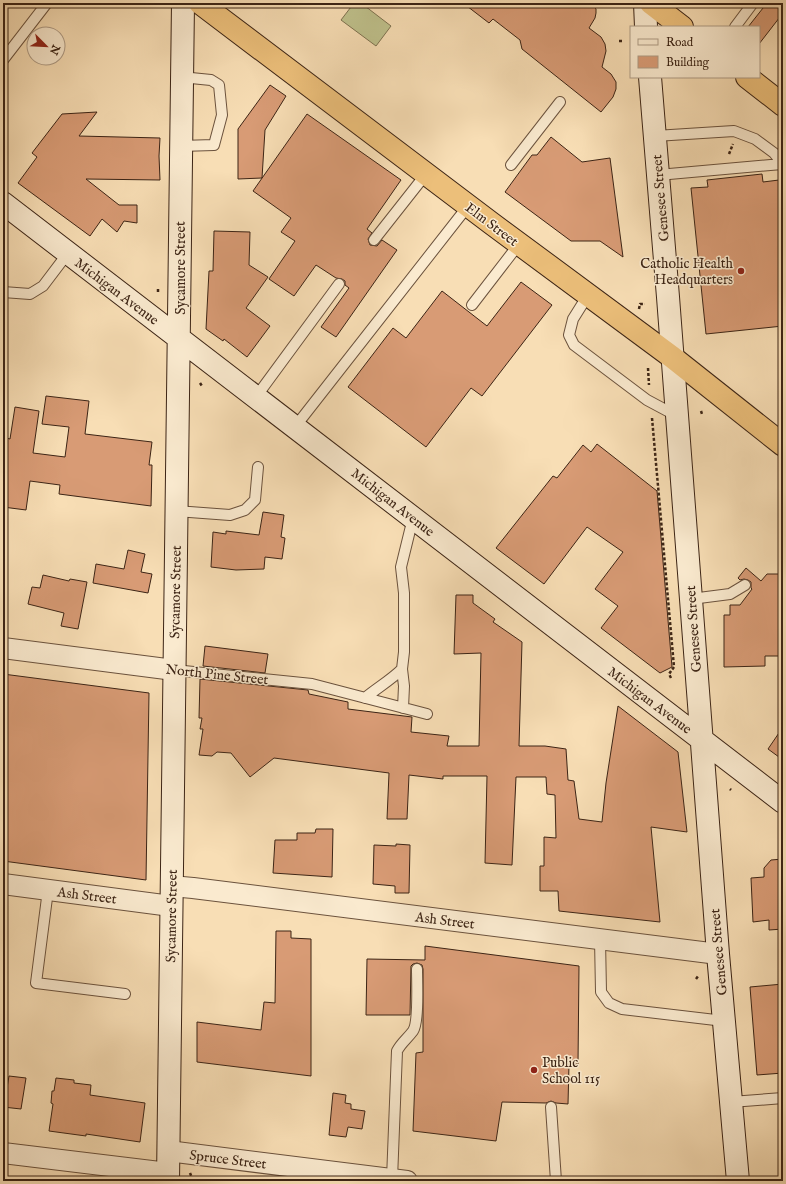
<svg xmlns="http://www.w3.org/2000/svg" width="786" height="1184" font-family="'IM FELL English',serif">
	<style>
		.green { fill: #bfc18c; stroke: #7e7250 }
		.building { fill: #d89b75; stroke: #3c2415 }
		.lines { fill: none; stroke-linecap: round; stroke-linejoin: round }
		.lane-casing { stroke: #6b523d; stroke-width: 12 }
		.street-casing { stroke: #6b523d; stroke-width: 22 }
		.secondary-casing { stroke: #3c2415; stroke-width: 24 }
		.highway-casing { stroke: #3c2415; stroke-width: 24 }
		.path { stroke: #3c2415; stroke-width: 2.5; stroke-dasharray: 3 2; stroke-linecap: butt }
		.lane { stroke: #faeacf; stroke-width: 10 }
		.street { stroke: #faeacf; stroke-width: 20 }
		.secondary { stroke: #faeacf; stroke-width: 22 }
		.highway { stroke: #ecbf7a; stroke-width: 22 }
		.poi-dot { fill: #8f2418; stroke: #faeacf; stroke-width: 1.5 }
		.labels { text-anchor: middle; stroke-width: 3; stroke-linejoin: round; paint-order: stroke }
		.street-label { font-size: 14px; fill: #3c2415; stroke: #faeacf }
		.poi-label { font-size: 14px; fill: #3c2415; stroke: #faeacf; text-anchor: end }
	</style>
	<rect width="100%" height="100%" fill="#f8deb5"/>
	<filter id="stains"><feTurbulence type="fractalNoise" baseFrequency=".005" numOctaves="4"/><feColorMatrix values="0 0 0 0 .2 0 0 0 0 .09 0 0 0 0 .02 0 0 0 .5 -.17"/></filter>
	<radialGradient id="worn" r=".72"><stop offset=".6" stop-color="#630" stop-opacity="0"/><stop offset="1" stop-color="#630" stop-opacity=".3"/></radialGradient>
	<!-- green -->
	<path class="green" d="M354 3H361L391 26 376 46 341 20Z"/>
	<!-- building -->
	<path class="building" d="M463 3H592L596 9V13L595 18 589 28 601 37 605 44 606 51 602 67 611 74 616 82V89L613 97 601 112 522 49 520 40 493 19 489 23Z
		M767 3H783V13L759 44V27H748Z
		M270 85 286 96 265 130 262 178 238 179V129Z
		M97 112 79 136 160 138 159 156 160 180 86 179 119 205H137V223L124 221 117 232 102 219 90 236 18 183 37 157 32 153 62 114Z
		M307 114 401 180 367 229 372 233 368 239 370 245 377 246 382 240 397 250 336 337 321 327 349 288 345 285V281L342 279 336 278 316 265 294 296 269 279 295 241 281 232 291 218 253 191Z
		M551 137 582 162 610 158 623 257 600 241H571L505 192 532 155H537Z
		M762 174 763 182 779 180 783 216V326L706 334 691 188 708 187 707 180Z
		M214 231 250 232 249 265 268 277 246 308 270 326 247 357 224 339 223 341 206 329 209 271H213Z
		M521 282 552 305 482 396 471 388 426 447 348 387 393 328 406 338 442 291 487 326Z
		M46 396 89 401 85 434 152 442 149 465H152L151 506 59 494 60 485 30 481 26 510 3 507V437L10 439 15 407 39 411 33 453 65 457 69 427 42 424Z
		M597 444 657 491 672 667 660 673 601 628 618 606 595 589 623 552 587 527 544 584 496 548 553 476 557 478 583 445 591 452Z
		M263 512 284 515 281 537 285 538 282 559 265 557 264 569 236 570 211 567 213 532 226 534V531L259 535Z
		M128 550 145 554 141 572 152 574 148 593 93 583 96 564 124 569Z
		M746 568 761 581 767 574H783V656H765V666L724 667V615H730V605H740L752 589 751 588V582L748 580 744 579 740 580 738 578Z
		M43 575 69 581 70 579 87 582 78 629 61 626 64 613 28 604 32 587 40 588Z
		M456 595H473V603L495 619 493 622 522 642 519 746H545L566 749 568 780 574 781 579 819 602 822 606 783 618 706 678 752 687 832 651 827 660 922 559 911 558 891H540V866H544V837L556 838 555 795 547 794 546 777H516L512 865 485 863 487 776H443V779L409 775 407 819H387L389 773 274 758 250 777 231 753 217 752 212 756 199 755 203 729H200L202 718H199L200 679 308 690 309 694 348 702V709L412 717 411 732 449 736 447 746H479L481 653 454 654Z
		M205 646 268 654 265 673 203 666Z
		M3 674 149 693 146 880 3 861Z
		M783 727V760L768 749Z
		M316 829H333L332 877 273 873 275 840H297V833H315Z
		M396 844 410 845 409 893H395V886L373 884 374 845 396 846Z
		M783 859V929L769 930V920L753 922 751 878 764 877V868L771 860Z
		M276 931H291V938L311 939V1076L197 1062V1022L261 1030 264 1002 275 1003Z
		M425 946 579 966 578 1064H569L568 1104 556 1103 551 1101 546 1103 502 1102 496 1141 413 1131 416 1053 423 1052V969L422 965 417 963 413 964 411 966 410 1015H366L367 959 425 960Z
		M783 984V1073L757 1075 750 987Z
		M9 1076 26 1078 21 1109 3 1107V1088H7Z
		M56 1078 74 1080V1083L91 1085 90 1095 145 1103 140 1142 86 1134V1136L49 1131 53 1104 51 1103 52 1091H54Z
		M333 1093 346 1095 345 1103 351 1104V1109L365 1111 362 1129 348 1127 346 1137 329 1135Z"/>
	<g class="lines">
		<defs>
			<path id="lane" d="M735 27 753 3
				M3 60 47 3
				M655 136 734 131 755 139 774 153 783 164
				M180 146 214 145 222 115 219 85 211 80 181 77
				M511 165 560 102
				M658 175 782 164
				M374 240 426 174
				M3 292 30 294 43 286 68 253
				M588 295 573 319 569 335 574 345 647 400 677 416
				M472 305 519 244
				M256 397 339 284
				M295 427 468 206
				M176 511 230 515 245 510 255 500 258 467
				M691 599 730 594 745 585
				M174 670 312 684 427 714
				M365 698C377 688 391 680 402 669
				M403 708 404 686 402 669 404 652V593L401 567 413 518
				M48 890 36 983 125 994
				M600 939 601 992 609 1003 622 1009 724 1021
				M731 1102 783 1098
				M551 1107 556 1181
				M392 1179 397 1051C401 1043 407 1039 413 1031 419 1022 417 982 417 969"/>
			<path id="street" d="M3 648 174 670
				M3 884 171 906
				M171 886 193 888 718 954
				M168 1151 407 1181
				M3 1153 168 1173"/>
			<path id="secondary" d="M645 3 646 27
				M650 77 668 297 718 954 738 1181
				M3 203 783 802
				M168 1181 183 3"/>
			<path id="highway" d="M200 3 491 223 672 357 783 445
				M651 3 682 27
				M747 77 783 105"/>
		</defs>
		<!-- lane casing -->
		<use href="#lane" class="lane-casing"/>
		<!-- street casing -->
		<use href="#street" class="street-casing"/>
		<!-- secondary casing -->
		<use href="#secondary" class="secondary-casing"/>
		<!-- highway casing -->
		<use href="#highway" class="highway-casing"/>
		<!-- path -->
		<path class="path" d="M619 41H623
			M729 154 733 144
			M158 289V293
			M639 309 640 304H645
			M648 368 649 385
			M200 383 202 386
			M701 411 702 414
			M652 418 674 667 669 674 671 678
			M730 789 731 790
			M696 979 699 975
			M190 1173 192 1178"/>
		<!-- lane -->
		<use href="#lane" class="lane"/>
		<!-- street -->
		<use href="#street" class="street"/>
		<!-- secondary -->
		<use href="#secondary" class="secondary"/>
		<!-- highway -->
		<use href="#highway" class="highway"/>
	</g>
	<!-- markers -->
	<g class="poi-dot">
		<circle cx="741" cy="271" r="4"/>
		<circle cx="534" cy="1070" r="4"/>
	</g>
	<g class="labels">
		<!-- street labels -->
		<g class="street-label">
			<text transform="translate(660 198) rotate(-95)" y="5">Genesee Street</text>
			<text transform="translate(492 224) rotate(37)" y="5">Elm Street</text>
			<text transform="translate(180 268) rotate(-90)" y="5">Sycamore Street</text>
			<text transform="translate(117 291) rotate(37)" y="5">Michigan Avenue</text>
			<text transform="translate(393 502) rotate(38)" y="5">Michigan Avenue</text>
			<text transform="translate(175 592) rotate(-89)" y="5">Sycamore Street</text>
			<text transform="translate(693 629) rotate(-94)" y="5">Genesee Street</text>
			<text transform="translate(217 674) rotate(6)" y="5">North Pine Street</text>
			<text transform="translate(650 700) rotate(37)" y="5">Michigan Avenue</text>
			<text transform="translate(87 895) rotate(7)" y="5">Ash Street</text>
			<text transform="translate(171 916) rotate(-89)" y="5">Sycamore Street</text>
			<text transform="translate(445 920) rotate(7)" y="5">Ash Street</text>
			<text transform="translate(718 952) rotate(-95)" y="5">Genesee Street</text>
			<text transform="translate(228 1159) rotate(7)" y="5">Spruce Street</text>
		</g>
		<!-- poi labels -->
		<g class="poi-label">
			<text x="733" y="268">Catholic Health<tspan x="733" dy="16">Headquarters</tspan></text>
			<text x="542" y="1067" text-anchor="start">Public<tspan x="542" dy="16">School 115</tspan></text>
		</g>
	</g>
	<!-- margin -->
	<rect width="786" height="1184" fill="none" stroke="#f8deb5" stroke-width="16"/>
	<rect x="4" y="4" width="778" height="1176" fill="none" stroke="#3c2415" stroke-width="2"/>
	<rect x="8" y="8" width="770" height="1168" fill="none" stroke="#3c2415"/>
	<!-- legend -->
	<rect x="630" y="26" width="130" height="52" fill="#faeacf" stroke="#ae9b85"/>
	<rect x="638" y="39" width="20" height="6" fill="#faeacf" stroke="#ae9b85"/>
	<text x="666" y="46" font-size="12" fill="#3c2415">Road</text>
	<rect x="638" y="56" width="20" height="12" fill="#d89b75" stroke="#ae9b85"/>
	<text x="666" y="66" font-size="12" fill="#3c2415">Building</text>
	<!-- north arrow -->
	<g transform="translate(46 46) rotate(114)"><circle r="19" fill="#faeacf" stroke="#ae9b85"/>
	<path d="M0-3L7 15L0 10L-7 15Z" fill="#8f2418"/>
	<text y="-6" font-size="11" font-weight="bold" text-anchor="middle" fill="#3c2415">N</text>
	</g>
	<rect width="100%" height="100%" filter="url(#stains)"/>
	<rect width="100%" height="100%" fill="url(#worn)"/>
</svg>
